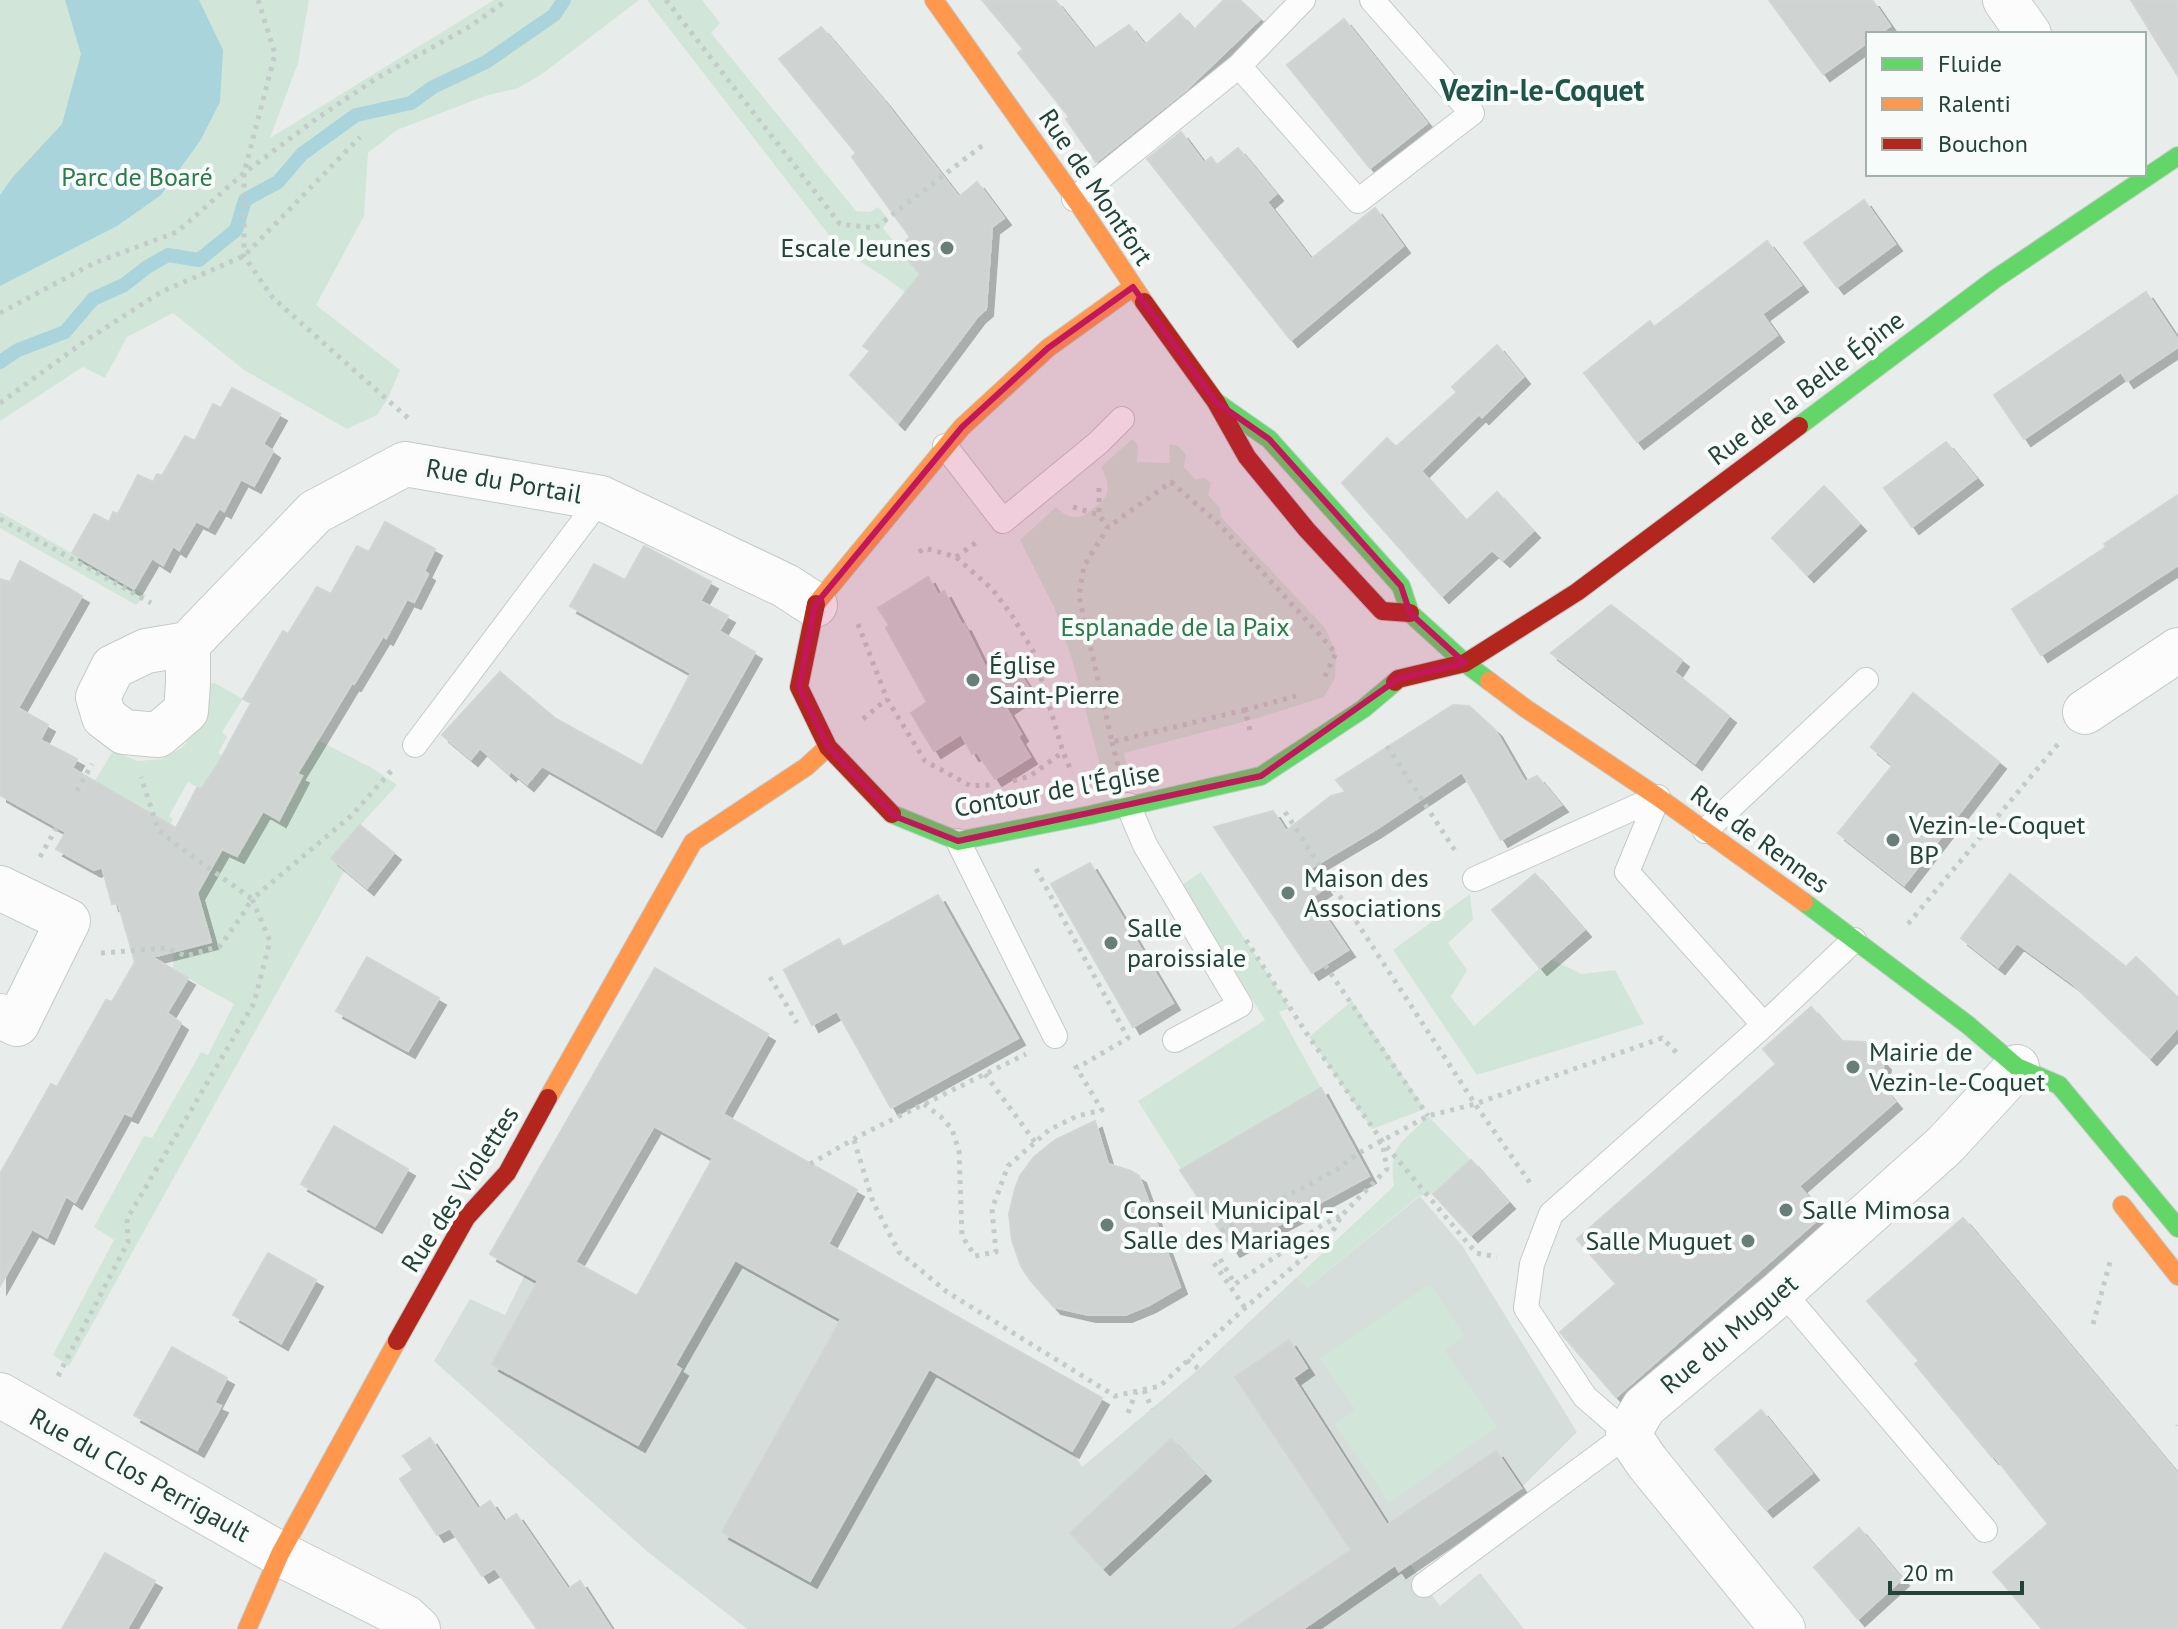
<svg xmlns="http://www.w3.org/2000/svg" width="2178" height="1629" font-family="'PT Sans',sans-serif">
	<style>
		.built { fill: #d6dedb }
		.green { fill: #d1e6d8 }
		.water { fill: #a9d4db }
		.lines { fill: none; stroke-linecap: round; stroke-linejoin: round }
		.stream { stroke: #a9d4db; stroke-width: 14 }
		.building { fill: #cfd4d2; stroke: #d1d6d4; stroke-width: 2; fill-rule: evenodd; filter: url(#shadow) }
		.lane-casing { stroke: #c5cac8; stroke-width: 26 }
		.street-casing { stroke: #c5cac8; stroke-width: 46 }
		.fast-casing { stroke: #c3cbc8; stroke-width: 20 }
		.slow-casing { stroke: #c3cbc8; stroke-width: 20 }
		.jam-casing { stroke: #c3cbc8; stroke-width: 20 }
		.path { stroke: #c3ccca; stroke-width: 5; stroke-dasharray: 4 6; stroke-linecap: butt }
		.lane { stroke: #fcfcfc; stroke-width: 24 }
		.street { stroke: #fcfcfc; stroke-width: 44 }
		.fast { stroke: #63d668; stroke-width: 18 }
		.slow { stroke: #ff974d; stroke-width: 18 }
		.jam { stroke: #b3261e; stroke-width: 18 }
		.marked { fill: #c2185b; fill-opacity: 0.2; stroke: #c2185b; stroke-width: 6; stroke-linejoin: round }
		.poi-dot { fill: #697e78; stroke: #f7fbf9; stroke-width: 3 }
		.labels { text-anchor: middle; stroke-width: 8; stroke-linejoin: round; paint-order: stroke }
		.park-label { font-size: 26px; fill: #2d7a4b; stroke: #f7fbf9 }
		.street-label { font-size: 26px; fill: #24423a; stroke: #f7fbf9 }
		.poi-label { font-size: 26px; fill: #24423a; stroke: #f7fbf9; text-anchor: start }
		.quarter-label { font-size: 30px; font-weight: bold; fill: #1f5548; stroke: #f7fbf9 }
	</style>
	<defs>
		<filter id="shadow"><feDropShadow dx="7" dy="7" stdDeviation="0" flood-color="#0004"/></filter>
	</defs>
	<rect width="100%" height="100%" fill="#e8edeb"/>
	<!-- built -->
	<path class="built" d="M719 1112 857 1190 829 1244 1102 1398 1072 1451 1082 1467 1199 1369 1297 1277 1308 1287 1420 1196 1463 1247 1577 1432 1521 1488 1410 1564 1440 1606 1480 1573 1524 1629H747L649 1553 434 1361 470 1299 505 1315 529 1266 637 1296 712 1159 699 1151Z"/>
	<!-- green -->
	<path class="green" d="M0 0H309L298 63 270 138 494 0H639L542 74 518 88 485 96 397 130 368 153 364 216 316 305 400 370 387 400 377 415 347 429 244 370 173 313 127 337 105 378 83 367 0 421Z
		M647 0H702L720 23 711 33 856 211 870 212 878 207 889 220 883 228 967 333 963 336 886 278 839 248Z
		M1132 439 1138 445 1137 462 1170 463 1169 444 1178 446 1186 455 1184 467 1195 479 1205 478 1211 483 1208 495 1220 508 1221 517 1325 628 1336 653 1335 678 1324 697 1258 718 1124 753 1130 781 1106 787 1072 659 1054 607 1020 540 1056 507C1071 522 1081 519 1095 507 1100 502 1106 499 1107 492 1109 482 1105 475 1101 467Z
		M0 512 134 589 146 595 136 605 0 528Z
		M215 683 243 699 222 732 227 737 218 753 223 756 203 790 188 782 169 816 173 819 169 827 237 856 263 811 279 819 301 776 293 771 312 737 372 768 397 785 331 857 345 870 69 1366 53 1355 114 1240 94 1227 144 1136 152 1138 201 1052 208 1055 234 1004 184 976 173 972 174 948 211 941 198 895 181 899 144 818 130 801 107 788 85 797 113 751 138 761 162 759 183 747 196 729 203 685Z
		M1201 872 1290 1008 1279 1012 1321 1088 1181 1169 1138 1101 1265 1020 1182 885Z
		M1470 894 1473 920 1448 943 1467 970 1451 997 1474 1026 1550 959 1582 974 1615 970 1644 1024 1477 1075 1393 950Z
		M1352 1001 1425 1109 1372 1129 1309 1037Z
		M1428 1116 1471 1160 1433 1194 1419 1196 1308 1287 1297 1277 1394 1186C1388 1144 1402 1144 1428 1116Z
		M1430 1284 1464 1336 1444 1350 1497 1427 1389 1502 1335 1424 1356 1410 1320 1358Z"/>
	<!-- water -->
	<path class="water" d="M65 0H199L223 50 220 102 200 141 161 195 117 226 0 286V195L12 178 62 124 81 54Z"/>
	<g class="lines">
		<!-- stream -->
		<path class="stream" d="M0 362 18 350 65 332 93 299 124 285 147 267 168 255 199 260 236 230 245 200 278 182 302 154 356 115 411 103 433 87 486 62 554 15 564 0"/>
	</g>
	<!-- building -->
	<path class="building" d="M982 0H1055L1094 49 1129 25 1145 45 1180 14 1194 30 1224 0H1240L1260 19 1186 90 1096 162 1066 119 1069 117 1018 53 1023 49Z
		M1769 0H1872L1890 26 1879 34H1868V42L1823 74Z
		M2131 0H2178V76Z
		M1344 19 1427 123 1370 168 1287 65Z
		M821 27 884 101 959 197 977 182 1004 218 992 227 986 309 978 316 898 423 850 375 870 351 863 346 920 274 898 248 910 237 852 157 856 153 779 59Z
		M1181 132 1204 163 1211 157 1217 165 1238 148 1276 194 1267 202 1311 259 1375 208 1403 246 1291 340 1147 159Z
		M1864 200 1895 244 1837 287 1804 243Z
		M1767 241 1801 285 1762 314 1777 335 1637 442 1584 373 1650 321 1654 327Z
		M2146 292 2178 340V347L2127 381 2121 372 2024 439 1994 395Z
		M1497 345 1523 377 1482 417 1479 414 1421 471 1466 521 1497 492 1533 531 1503 560 1492 550 1442 596 1342 483 1387 438 1396 447 1457 392 1452 387Z
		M232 388 280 414 263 444 273 451 254 486 241 479 224 511 219 508 208 527 196 521 179 550 173 546 163 565 152 558 134 589 72 553 94 514 109 522 113 512 118 514 138 475 153 482 157 474 162 476 185 436 195 441 213 404 221 408Z
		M1946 442 1976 478 1912 527 1884 488Z
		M1824 486 1859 524 1807 575 1772 538Z
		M2178 495V565L2041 655 2012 609 2106 547 2104 544Z
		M385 522 435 549 424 571 428 574 414 602 407 599 386 638 383 636 354 684 352 683 297 774 302 776 279 820 263 811 237 856 222 849 197 893 211 942 152 957 188 978 167 1013 181 1023 131 1116 124 1113 75 1202 66 1196 47 1237 32 1229 0 1286V1174L51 1084 57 1087 106 1000 112 1002 135 962 118 903 112 904 102 867 94 870 56 849 66 832 0 795V579L10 582 20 561 82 596 18 708 48 725 40 740 77 759 72 768 176 828 197 788 201 789 219 762 251 703 243 699 283 631 288 634 317 587 331 594 357 546 369 552Z
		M644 546 711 582 700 601 728 616 719 631 755 652 655 830 542 766 527 784 511 771 509 774 480 748 471 759 442 735 500 672 556 719 642 766 691 673 570 606 594 564 625 580Z
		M928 577 938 595 944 591 962 625 964 624 985 667 1006 653 1031 691 1006 708 1021 734 1018 737 1030 757 995 779 977 752 972 754 961 734 934 751 911 713 927 702 886 628 889 625 878 608Z
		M1611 605 1682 660 1674 672 1729 716 1695 763 1551 653Z
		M1913 693 1999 762 1904 885 1838 833 1893 765 1871 747Z
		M1453 705 1469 706 1495 730 1525 782 1537 776 1561 805 1501 840 1462 772 1375 830 1311 868 1325 888 1312 897 1348 950 1312 973 1214 827 1273 811 1286 831 1331 796 1346 792 1336 780Z
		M360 825 394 853 367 888 331 858Z
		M1090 863 1173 1003 1133 1027 1051 884Z
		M1535 874 1584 930 1540 968 1492 910Z
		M2010 874 2126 967 2136 957 2178 998V1027L2150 1058 2073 984 2017 943 1998 967 1961 938Z
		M938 895 1018 1038 891 1108 837 1011 812 1025 784 970 839 939 843 947Z
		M367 957 439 998 408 1051 336 1011Z
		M655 968 768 1034 723 1114 857 1190 828 1244 1102 1398 1072 1451 929 1369 810 1581 722 1532 841 1319 735 1260 675 1365 681 1369 638 1445 492 1364 538 1281 490 1254ZM654 1126 713 1158 637 1296 575 1262Z
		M1811 1007 1841 1041 1865 1042 1884 1063 1880 1084 1895 1102 1799 1186 1823 1215 1616 1397 1560 1332 1616 1284 1577 1239 1776 1064 1763 1049Z
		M1321 1088 1369 1176 1233 1250 1180 1170Z
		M1095 1121 1108 1164 1131 1171 1139 1176 1180 1287 1149 1305 1125 1315H1089L1054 1307 1030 1280 1021 1266 1012 1240 1009 1214 1015 1189 1020 1176 1034 1157 1055 1140Z
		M334 1126 408 1169 375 1226 301 1184Z
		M1471 1160 1508 1202 1471 1235 1433 1194Z
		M1963 1218 2178 1474V1629H2042L1993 1572 2048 1524 1994 1456 1992 1457 1915 1364 1919 1361 1867 1301Z
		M268 1253 316 1280 281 1343 233 1315Z
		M1289 1340 1307 1368 1293 1378 1387 1525 1496 1451 1521 1488 1399 1571 1395 1565 1303 1629H1233L1351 1550 1235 1377Z
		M172 1347 227 1378 214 1403 221 1406 197 1450 134 1415Z
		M1761 1410 1812 1473 1766 1510 1715 1449Z
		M430 1438 478 1509 490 1501 504 1522 516 1514 568 1589 580 1581 611 1629H537L495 1568 482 1576 450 1528 437 1535 400 1479 413 1470 403 1456Z
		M1171 1439 1204 1474 1103 1568 1070 1533Z
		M1859 1528 1902 1579 1858 1619 1814 1567Z
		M105 1553 155 1581 127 1629H62Z"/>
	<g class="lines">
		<defs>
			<path id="lane" d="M1239 66 1358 201 1472 113 1372 0
				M1074 199 1239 66 1303 0
				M945 446 1003 521 1098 443 1122 419
				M415 745 601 498
				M1658 797 1627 872 1764 1025
				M1128 805 1145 845 1240 1005 1175 1040
				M1705 831 1866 680
				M958 841 1055 1036
				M1475 879 1658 797
				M1782 1291 1985 1530
				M1424 1585 1628 1434 1585 1397 1526 1308 1532 1264 1551 1214 1764 1025 1854 940"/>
			<path id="street" d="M2005 0 2029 34
				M188 644V683L186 711 158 735 124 732 104 717 98 697 113 667 146 651 188 644 315 512 405 464 601 498 786 586 815 605
				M2085 712 2178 650
				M0 888 68 921 17 1024 0 1016
				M0 1395 280 1554 405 1617 418 1629
				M1783 1629 1647 1462 1628 1434 1644 1407 1782 1291 1945 1145 2017 1067"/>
			<path id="fast" d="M1216 402 1269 439 1401 586 1410 613 1465 663 1489 681
				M1799 426 1995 279 2178 156
				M892 814 958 841 1090 815 1261 776 1363 709 1395 682
				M1804 902 1968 1025 2017 1067 2059 1085 2178 1228"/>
			<path id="slow" d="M934 0 1080 206 1144 302
				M816 604 962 427 1048 348 1133 287
				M1489 681 1525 708 1658 797 1804 902
				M548 1098 693 842 806 767 828 747
				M2122 1205 2178 1276
				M247 1629 280 1554 397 1341"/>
			<path id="jam" d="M1144 302 1216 402 1247 457 1307 530 1382 611 1410 613
				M816 604 799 687 828 747 892 814
				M1395 682 1398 679 1465 663 1577 592 1799 426
				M397 1341 466 1218 507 1173 548 1098"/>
		</defs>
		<!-- lane casing -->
		<use href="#lane" class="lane-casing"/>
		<!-- street casing -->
		<use href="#street" class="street-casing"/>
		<!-- fast casing -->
		<use href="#fast" class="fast-casing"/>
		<!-- slow casing -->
		<use href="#slow" class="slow-casing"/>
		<!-- jam casing -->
		<use href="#jam" class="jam-casing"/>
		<!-- path -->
		<path class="path" d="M258 0 275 54 244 173V256L273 298 409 419
			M666 0 840 224 875 228 983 145
			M0 313 94 263 177 232 244 173 316 119 377 78 469 27 507 0
			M0 403 85 341 161 292 244 256 360 137
			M1099 488V515L1108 527
			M1073 507 1099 515
			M0 519 151 603
			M919 552 925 548 956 557 993 590 1011 614 1033 651 1063 752 1072 773
			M956 557 978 541
			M858 624 887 699 925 761 971 786 991 785
			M1245 710 1112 742 1079 596 1084 566 1108 527 1171 482 1219 524 1336 653 1323 680
			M863 719 887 699
			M1250 730 1245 710 1296 696
			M1112 742 1118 766
			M1387 746 1456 852
			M1013 781 1030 776 1063 752
			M77 791 92 764
			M1285 812 1475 1104 1533 1187
			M40 857 57 827
			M1036 869 1128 1038 1077 1068
			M1908 924 2058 744
			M1246 940 1309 1037 1382 1141 1476 1253 1497 1257
			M101 953 166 948 186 956 220 946 241 917 252 899 174 843 158 829 141 777
			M1325 965 1428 1116
			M770 977 797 1023
			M985 1074 1035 1142
			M924 1104 941 1117 952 1129 959 1151 962 1236 975 1256 996 1252 992 1209 1008 1166 1049 1130 1077 1116 1102 1110 1073 1062
			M854 1140 873 1202 899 1252 947 1292 1115 1396 1160 1386 1245 1308 1331 1234 1342 1215 1387 1169 1382 1141
			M810 1164 861 1135 1026 1054
			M1221 1231 1336 1170 1357 1154 1428 1116 1475 1104 1662 1038 1680 1056
			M1220 1259 1235 1284 1321 1226 1341 1215
			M1214 1263 1245 1308
			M2093 1324 2110 1262
			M1187 1360 1199 1369
			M58 1376 128 1242 127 1219 254 1003 270 941 252 899 351 816 393 769
			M1144 1390 1152 1409
			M1128 1413 1136 1392
			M2178 1426V1425"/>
		<!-- lane -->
		<use href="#lane" class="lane"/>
		<!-- street -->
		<use href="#street" class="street"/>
		<!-- fast -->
		<use href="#fast" class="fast"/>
		<!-- slow -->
		<use href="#slow" class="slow"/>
		<!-- jam -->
		<use href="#jam" class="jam"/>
	</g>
	<!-- marked area -->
	<path class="marked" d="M1133 287 1216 402 1269 439 1401 586 1410 613 1465 663 1398 679 1261 776 958 841 894 816 828 747 799 687 815 605 962 427 1048 348Z"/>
	<!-- markers -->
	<g class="poi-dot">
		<circle cx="947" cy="248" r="8"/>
		<circle cx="973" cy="680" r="8"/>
		<circle cx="1893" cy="840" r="8"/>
		<circle cx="1288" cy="893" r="8"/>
		<circle cx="1111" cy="943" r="8"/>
		<circle cx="1853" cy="1067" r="8"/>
		<circle cx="1786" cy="1210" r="8"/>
		<circle cx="1107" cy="1225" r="8"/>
		<circle cx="1748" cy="1241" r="8"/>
	</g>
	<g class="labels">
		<!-- park labels -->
		<g class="park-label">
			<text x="137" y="186">Parc de Boaré</text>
			<text x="1175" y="636">Esplanade de la Paix</text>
		</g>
		<!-- street labels -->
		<g class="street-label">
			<text transform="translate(1096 187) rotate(56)" y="9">Rue de Montfort</text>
			<text transform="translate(1806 388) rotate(-37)" y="9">Rue de la Belle Épine</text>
			<text transform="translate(504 481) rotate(10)" y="9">Rue du Portail</text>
			<text transform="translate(1057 790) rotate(-10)" y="9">Contour de l'Église</text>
			<text transform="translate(1760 839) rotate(36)" y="9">Rue de Rennes</text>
			<text transform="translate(460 1189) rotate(-57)" y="9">Rue des Violettes</text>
			<text transform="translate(1729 1334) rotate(-40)" y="9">Rue du Muguet</text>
			<text transform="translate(140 1475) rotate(29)" y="9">Rue du Clos Perrigault</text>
		</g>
		<!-- poi labels -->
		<g class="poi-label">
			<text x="931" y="257" text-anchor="end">Escale Jeunes</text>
			<text x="989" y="674">Église<tspan x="989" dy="30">Saint-Pierre</tspan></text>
			<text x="1909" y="834">Vezin-le-Coquet<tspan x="1909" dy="30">BP</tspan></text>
			<text x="1304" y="887">Maison des<tspan x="1304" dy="30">Associations</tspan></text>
			<text x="1127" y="937">Salle<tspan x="1127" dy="30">paroissiale</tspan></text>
			<text x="1869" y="1061">Mairie de<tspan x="1869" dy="30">Vezin-le-Coquet</tspan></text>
			<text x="1123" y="1219">Conseil Municipal -<tspan x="1123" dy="30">Salle des Mariages</tspan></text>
			<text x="1802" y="1219">Salle Mimosa</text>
			<text x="1732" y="1250" text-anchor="end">Salle Muguet</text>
		</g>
		<!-- quarter labels -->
		<g class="quarter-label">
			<text x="1542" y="101">Vezin-le-Coquet</text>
		</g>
	</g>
	<!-- legend -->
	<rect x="1866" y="32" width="280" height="144" fill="#f7fbf9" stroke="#a3b1ad" stroke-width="2"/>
	<rect x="1882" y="58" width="40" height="12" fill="#63d668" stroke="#a3b1ad" stroke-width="2"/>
	<text x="1938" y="72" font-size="24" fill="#24423a">Fluide</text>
	<rect x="1882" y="98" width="40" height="12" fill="#ff974d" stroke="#a3b1ad" stroke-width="2"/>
	<text x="1938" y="112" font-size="24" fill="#24423a">Ralenti</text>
	<rect x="1882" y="138" width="40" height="12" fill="#b3261e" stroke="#a3b1ad" stroke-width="2"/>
	<text x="1938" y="152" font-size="24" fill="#24423a">Bouchon</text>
	<!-- scale -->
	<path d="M1890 1581v12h132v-12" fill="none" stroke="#24423a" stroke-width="4"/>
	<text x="1902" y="1581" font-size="24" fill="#24423a" stroke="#f7fbf9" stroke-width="6" paint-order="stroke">20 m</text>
</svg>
